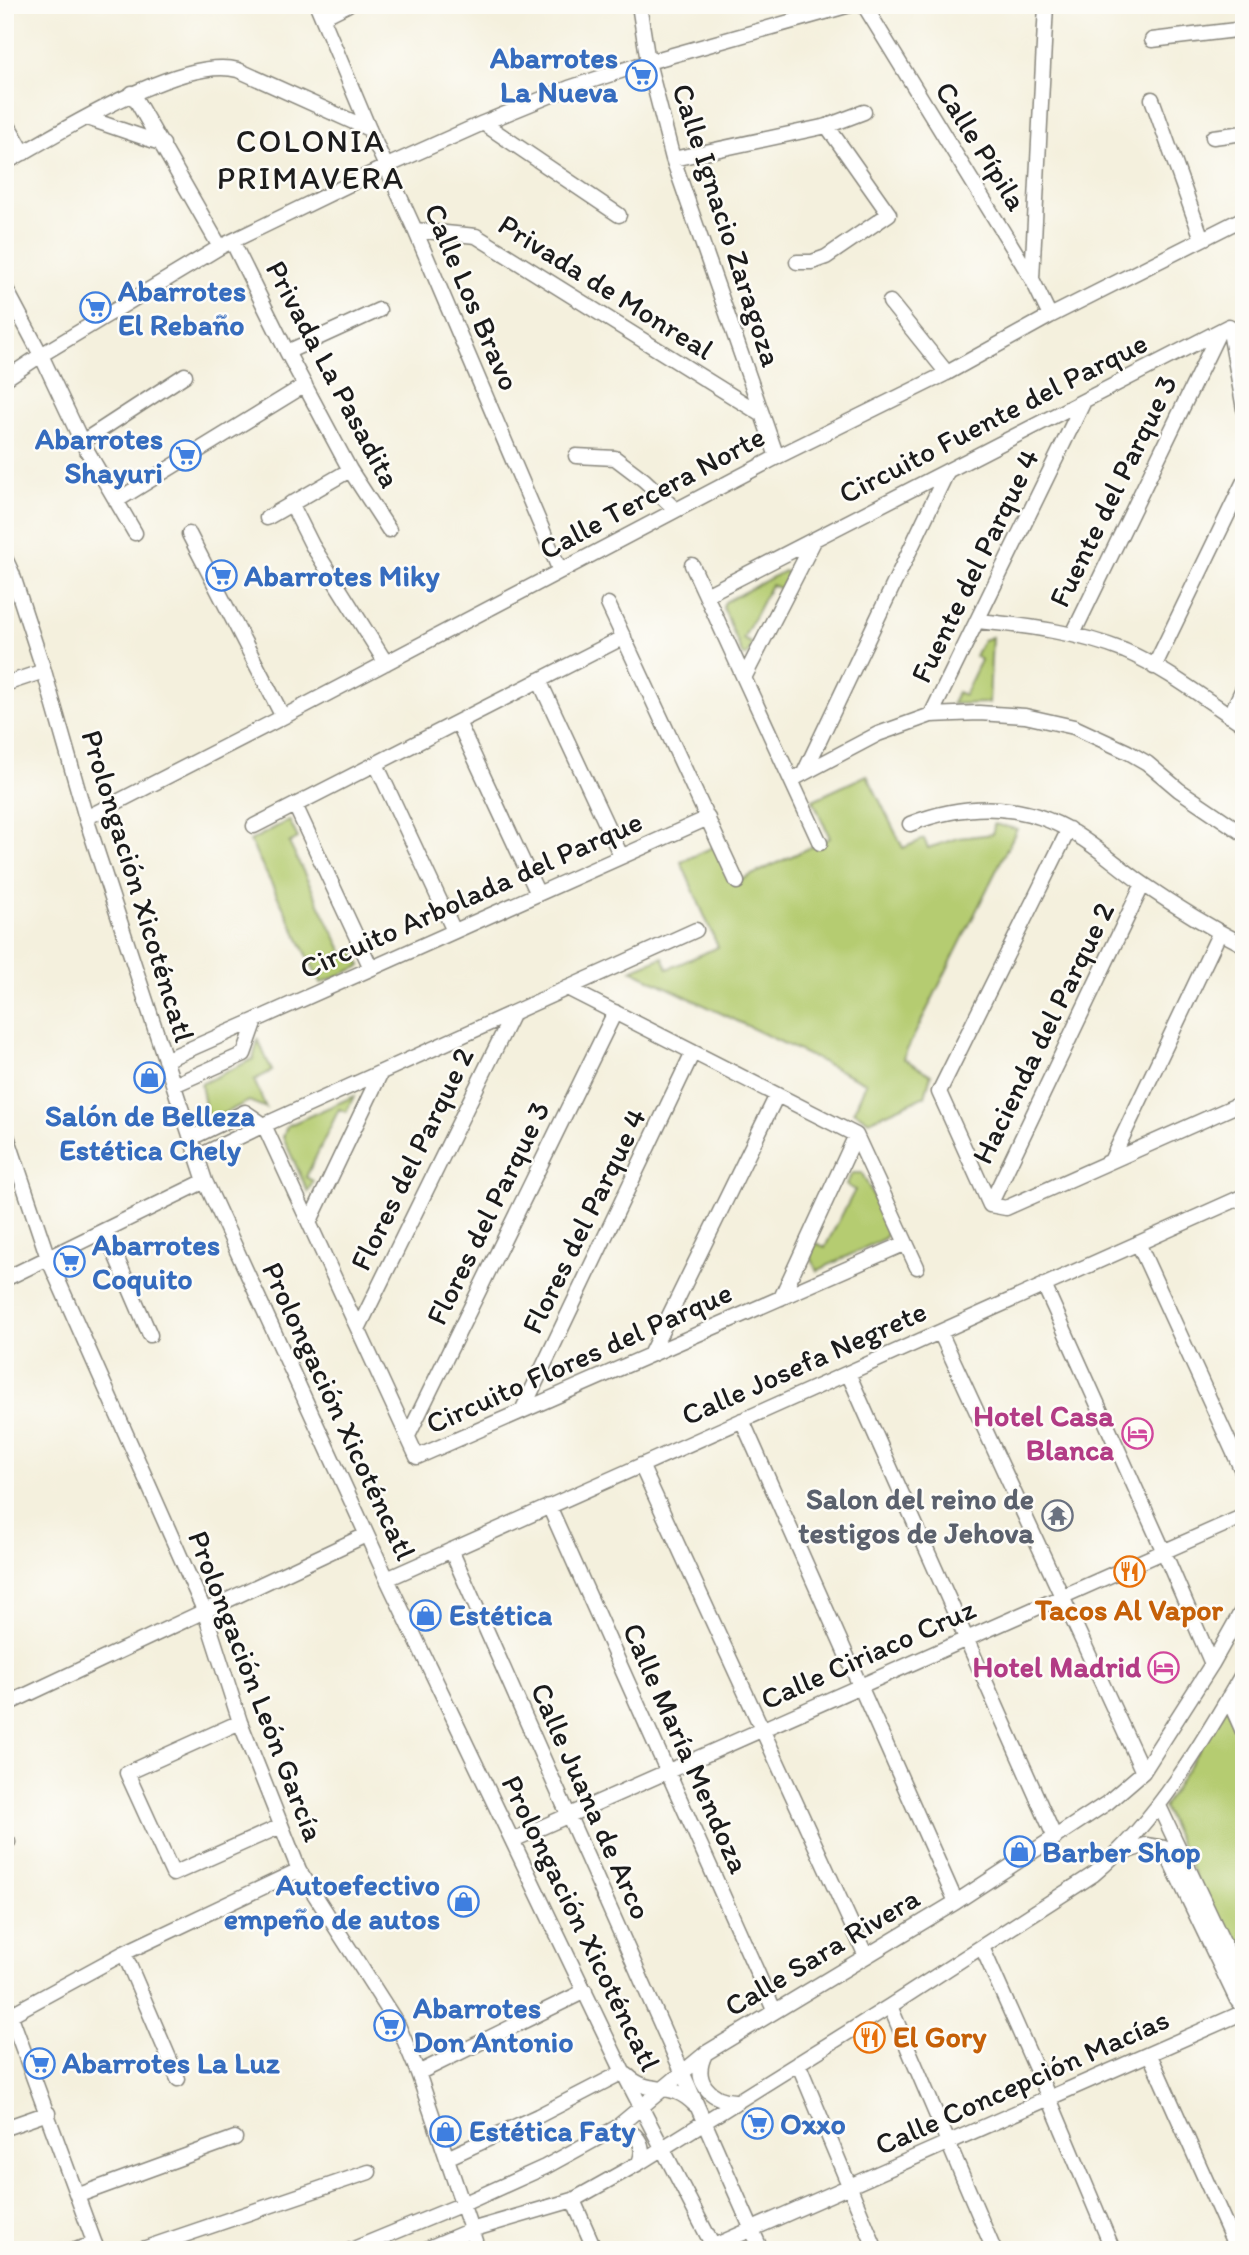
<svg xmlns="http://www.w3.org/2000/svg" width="1249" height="2255" font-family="Itim,sans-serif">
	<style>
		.green { fill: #b5cc71; stroke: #687446; stroke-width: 2 }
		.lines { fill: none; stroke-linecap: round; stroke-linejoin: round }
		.minor-casing { stroke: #88867c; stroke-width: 17 }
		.minor { stroke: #fff; stroke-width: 14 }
		.labels { text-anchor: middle; stroke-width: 5; stroke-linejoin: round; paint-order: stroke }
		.shop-label { font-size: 30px; font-weight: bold; fill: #366cbe; stroke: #fdfcf7; text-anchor: start }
		.street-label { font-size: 30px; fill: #1c1c1c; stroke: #fdfcf7 }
		.hotel-label { font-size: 30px; font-weight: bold; fill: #b23c85; stroke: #fdfcf7; text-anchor: end }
		.worship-label { font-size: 30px; font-weight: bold; fill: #5b616d; stroke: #fdfcf7; text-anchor: end }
		.food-label { font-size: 30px; font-weight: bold; fill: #c56008; stroke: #fdfcf7 }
		.neighbourhood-label { font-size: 32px; letter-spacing: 2px; fill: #1c1c1c; stroke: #fdfcf7 }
	</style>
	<rect width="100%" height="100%" fill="#fdfcf7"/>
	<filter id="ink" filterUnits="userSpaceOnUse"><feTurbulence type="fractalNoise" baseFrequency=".0143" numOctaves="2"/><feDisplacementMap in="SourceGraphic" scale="14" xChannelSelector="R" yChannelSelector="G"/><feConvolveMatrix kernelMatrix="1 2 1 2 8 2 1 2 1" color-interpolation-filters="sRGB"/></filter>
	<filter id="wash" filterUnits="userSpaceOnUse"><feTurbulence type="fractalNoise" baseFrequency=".00686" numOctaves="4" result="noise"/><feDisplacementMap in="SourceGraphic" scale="28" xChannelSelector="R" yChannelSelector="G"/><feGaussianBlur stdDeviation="1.57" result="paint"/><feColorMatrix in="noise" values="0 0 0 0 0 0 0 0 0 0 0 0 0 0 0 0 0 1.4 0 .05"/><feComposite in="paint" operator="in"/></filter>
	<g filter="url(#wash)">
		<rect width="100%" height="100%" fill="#f4f0dd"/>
		<!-- green -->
		<path class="green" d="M784 571 788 573 781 589 771 585 743 639 753 644 747 655 743 656 723 607 725 602Z
			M992 637 989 703 952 704 957 692 964 695 981 660 975 656 983 640Z
			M867 775 903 848 924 839 928 848 958 838 993 834 994 824 1017 829 903 1058 931 1075 925 1096 869 1121 854 1111 866 1083 631 970 663 957 668 969 718 947 681 862 715 846 737 882 830 838 813 800Z
			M289 820 298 838 289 843 345 956 355 951 361 966 321 983 250 841Z
			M258 1040 272 1071 254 1080 266 1108 249 1101 208 1121 201 1084 253 1059Z
			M354 1096 346 1112 339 1109 306 1177 313 1181 308 1192 283 1137 287 1126Z
			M852 1173H862L889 1229 885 1238 817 1271 810 1255 816 1243 825 1247 855 1190 846 1185Z
			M1227 1705 1244 1742V1983L1163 1807Z"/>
	</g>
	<g filter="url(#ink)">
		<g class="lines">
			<defs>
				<path id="minor" d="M317 5 369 129 415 230 560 571
					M639 5 648 62 673 159 777 457
					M864 5 1032 279 1050 316
					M323 17 347 5
					M1152 40 1244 29
					M132 93 220 247
					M1152 99 1202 239
					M87 118 163 144
					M5 120 24 153
					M483 123 619 215
					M1213 137 1244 133
					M673 159 827 126 864 112
					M5 163C56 135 182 54 238 70L369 129
					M415 230 476 236 761 414
					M232 241 287 352 350 470 389 530
					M797 262H812L826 257 889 214 827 126
					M1032 279 1046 5
					M5 287 41 355 82 442 135 533
					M890 302 947 373
					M287 352 379 310
					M5 379 41 355 220 247 387 166 483 123 569 88 648 62 850 5
					M82 442 185 375
					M576 456 615 458 644 480 676 510
					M116 501 305 385
					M291 503 312 545 386 663
					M267 518 350 470
					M189 534 283 717
					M5 558 12 573 44 671 86 818 205 1181 387 1579 623 2072 715 2250
					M692 565 820 843
					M706 595 1229 326 1244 409
					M608 604 737 882
					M978 621C1028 626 1077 632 1125 651 1167 669 1206 700 1244 725
					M1073 634 1219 332
					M1154 667 1244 481
					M744 678 815 539
					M539 680 621 856
					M5 684 44 671
					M931 715 1084 401
					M1230 716 1244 686
					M458 722 538 894
					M376 764 454 931
					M804 773 947 472
					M791 780 878 734 931 715 979 713 1025 716 1074 727 1128 752 1147 763 1179 790 1244 834
					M295 805 371 968
					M86 818 283 717 777 457 947 373 1050 316 1244 218
					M910 824C969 801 1031 802 1083 839 1104 853 1123 870 1143 884 1175 906 1209 927 1244 945
					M254 826 624 637
					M1069 829 939 1092 990 1205 1006 1208 1244 1102
					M696 930 264 1125 417 1457 906 1243
					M567 988 856 1135 917 1267
					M256 1020 708 818
					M165 1060 256 1020 244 1054 174 1085
					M5 1130 48 1258 204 1610 240 1722 299 1870 398 2025 418 2073 478 2250
					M191 1138 245 1112 264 1125 197 1157
					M1111 1161 1220 932
					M990 1205 1143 884
					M309 1223 381 1072
					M105 1231 150 1335
					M1138 1243 1244 1475
					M5 1279 205 1181
					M1044 1285 1164 1552 1212 1664
					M781 1298 856 1135
					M358 1329 513 1013
					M940 1332 1143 1772
					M650 1355 777 1095
					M848 1373 1055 1838
					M522 1411 693 1052
					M742 1420 956 1902
					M408 1436 615 1012
					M641 1465 866 1956
					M549 1506 774 2010
					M451 1550 761 2250
					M387 1579 1244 1196
					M1244 1691 1228 1698 1244 1734
					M5 1705 366 1535
					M240 1722 127 1773 173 1874 281 1826
					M1159 1806 1244 1987
					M513 1840 1244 1516
					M5 1844 8 1842
					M1119 1854 1146 1845 1164 1848 1237 2000 1244 2009
					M982 1947 1049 2098 1113 2250
					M124 1953 178 2079
					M5 2000 97 2250
					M890 2006 994 2250
					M12 2014 124 1953 299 1870
					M705 2054C692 2080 709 2100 735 2101
					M1150 2055 1237 2250
					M798 2063 876 2250
					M418 2073 585 1991
					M627 2075C651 2098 669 2078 695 2105
					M5 2128 48 2113
					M616 2128C636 2130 647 2144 639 2163
					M447 2158 538 2116 623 2072
					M79 2195 235 2138
					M573 2200 595 2250
					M707 2249 1244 2012
					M75 2250 95 2244
					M140 2250 369 2172
					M351 2250 463 2204 545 2167 616 2128 706 2053 956 1902 1107 1803 1143 1772 1212 1664 1244 1607
					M424 2250 471 2230 573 2200 639 2163 890 2006 1094 1874C1156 1822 1204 1741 1244 1671"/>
			</defs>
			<!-- minor casing -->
			<use href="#minor" class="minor-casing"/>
			<!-- minor -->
			<use href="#minor" class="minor"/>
		</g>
	</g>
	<!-- icons -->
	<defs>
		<symbol id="supermarket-ring" viewBox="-11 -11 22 22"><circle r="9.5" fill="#fdfcf7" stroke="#3f7fe0" stroke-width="1.5"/><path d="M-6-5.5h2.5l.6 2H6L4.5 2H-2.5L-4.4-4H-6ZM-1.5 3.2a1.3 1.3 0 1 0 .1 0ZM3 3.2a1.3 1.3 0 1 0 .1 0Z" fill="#3f7fe0"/></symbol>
		<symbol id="shop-ring" viewBox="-11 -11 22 22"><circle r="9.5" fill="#fdfcf7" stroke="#3f7fe0" stroke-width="1.5"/><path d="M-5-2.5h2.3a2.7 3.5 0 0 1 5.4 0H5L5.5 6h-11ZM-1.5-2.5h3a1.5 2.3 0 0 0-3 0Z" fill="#3f7fe0"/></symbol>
		<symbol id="hotel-ring" viewBox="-11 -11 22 22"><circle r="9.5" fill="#fdfcf7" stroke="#d1479c" stroke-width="1.5"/><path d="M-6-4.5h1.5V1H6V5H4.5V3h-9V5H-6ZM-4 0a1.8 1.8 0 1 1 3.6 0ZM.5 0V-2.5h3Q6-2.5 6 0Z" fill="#d1479c"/></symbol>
		<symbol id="temple-ring" viewBox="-11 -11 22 22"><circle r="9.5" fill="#fdfcf7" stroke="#6b7280" stroke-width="1.5"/><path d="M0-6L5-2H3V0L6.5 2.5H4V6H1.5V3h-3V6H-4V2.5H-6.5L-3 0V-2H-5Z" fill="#6b7280"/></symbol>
		<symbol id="restaurant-ring" viewBox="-11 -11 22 22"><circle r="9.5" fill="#fdfcf7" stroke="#e8710a" stroke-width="1.5"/><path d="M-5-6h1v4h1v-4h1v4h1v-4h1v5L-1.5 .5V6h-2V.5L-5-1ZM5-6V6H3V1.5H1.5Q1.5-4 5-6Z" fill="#e8710a"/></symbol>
	</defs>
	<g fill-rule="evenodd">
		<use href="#supermarket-ring" x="624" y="58" width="35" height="35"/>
		<use href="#supermarket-ring" x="78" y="290" width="35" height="35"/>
		<use href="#supermarket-ring" x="168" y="438" width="35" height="35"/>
		<use href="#supermarket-ring" x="204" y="558" width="35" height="35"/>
		<use href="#shop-ring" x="132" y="1060" width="35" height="35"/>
		<use href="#supermarket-ring" x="52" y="1244" width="35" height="35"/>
		<use href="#hotel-ring" x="1120" y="1416" width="35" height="35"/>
		<use href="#temple-ring" x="1040" y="1498" width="35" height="35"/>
		<use href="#restaurant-ring" x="1112" y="1554" width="35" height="35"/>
		<use href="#shop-ring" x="408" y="1598" width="35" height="35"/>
		<use href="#hotel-ring" x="1146" y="1650" width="35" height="35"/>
		<use href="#shop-ring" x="1002" y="1834" width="35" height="35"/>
		<use href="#shop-ring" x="446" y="1884" width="35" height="35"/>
		<use href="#supermarket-ring" x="372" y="2008" width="35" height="35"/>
		<use href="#restaurant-ring" x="852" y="2020" width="35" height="35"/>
		<use href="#supermarket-ring" x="22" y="2046" width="35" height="35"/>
		<use href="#supermarket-ring" x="740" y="2106" width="35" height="35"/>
		<use href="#shop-ring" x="428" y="2114" width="35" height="35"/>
	</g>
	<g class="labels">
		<!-- shop labels -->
		<g class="shop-label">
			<text x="618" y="68" text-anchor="end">Abarrotes<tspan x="618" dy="34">La Nueva</tspan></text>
			<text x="118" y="301">Abarrotes<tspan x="118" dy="34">El Rebaño</tspan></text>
			<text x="163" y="449" text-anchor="end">Abarrotes<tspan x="163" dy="34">Shayuri</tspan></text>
			<text x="244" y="586">Abarrotes Miky</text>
			<text x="150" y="1126" text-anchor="middle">Salón de Belleza<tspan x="150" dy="34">Estética Chely</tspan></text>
			<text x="92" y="1255">Abarrotes<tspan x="92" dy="34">Coquito</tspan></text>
			<text x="449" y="1625">Estética</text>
			<text x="1042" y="1862">Barber Shop</text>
			<text x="440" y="1895" text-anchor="end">Autoefectivo<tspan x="440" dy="34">empeño de autos</tspan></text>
			<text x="413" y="2018">Abarrotes<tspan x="413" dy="34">Don Antonio</tspan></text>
			<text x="62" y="2073">Abarrotes La Luz</text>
			<text x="780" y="2134">Oxxo</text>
			<text x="469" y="2141">Estética Faty</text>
		</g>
		<!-- street labels -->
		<g class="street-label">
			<text transform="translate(981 146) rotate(58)" y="10">Calle Pípila</text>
			<text transform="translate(727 225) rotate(72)" y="10">Calle Ignacio Zaragoza</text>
			<text transform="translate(606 287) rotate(32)" y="10">Privada de Monreal</text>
			<text transform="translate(472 297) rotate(67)" y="10">Calle Los Bravo</text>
			<text transform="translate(333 374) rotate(62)" y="10">Privada La Pasadita</text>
			<text transform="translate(993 418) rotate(-27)" y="10">Circuito Fuente del Parque</text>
			<text transform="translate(1113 491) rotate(-64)" y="10">Fuente del Parque 3</text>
			<text transform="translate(652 493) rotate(-28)" y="10">Calle Tercera Norte</text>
			<text transform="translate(975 566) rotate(-64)" y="10">Fuente del Parque 4</text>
			<text transform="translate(138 886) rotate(73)" y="10">Prolongación Xicoténcatl</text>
			<text transform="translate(471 895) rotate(-24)" y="10">Circuito Arbolada del Parque</text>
			<text transform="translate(1043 1033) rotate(-64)" y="10">Hacienda del Parque 2</text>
			<text transform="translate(412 1159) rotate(-64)" y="10">Flores del Parque 2</text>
			<text transform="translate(488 1213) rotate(-64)" y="10">Flores del Parque 3</text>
			<text transform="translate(584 1221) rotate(-64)" y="10">Flores del Parque 4</text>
			<text transform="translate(579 1358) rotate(-24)" y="10">Circuito Flores del Parque</text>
			<text transform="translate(804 1363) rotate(-24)" y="10">Calle Josefa Negrete</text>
			<text transform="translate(339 1411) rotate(65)" y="10">Prolongación Xicoténcatl</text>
			<text transform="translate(868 1654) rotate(-24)" y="10">Calle Ciriaco Cruz</text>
			<text transform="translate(256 1686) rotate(69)" y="10">Prolongación León García</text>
			<text transform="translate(686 1748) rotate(66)" y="10">Calle María Mendoza</text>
			<text transform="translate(591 1801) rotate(66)" y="10">Calle Juana de Arco</text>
			<text transform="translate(581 1923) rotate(64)" y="10">Prolongación Xicoténcatl</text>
			<text transform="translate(822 1952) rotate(-31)" y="10">Calle Sara Rivera</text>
			<text transform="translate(1022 2082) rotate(-24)" y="10">Calle Concepción Macías</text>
		</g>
		<!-- hotel labels -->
		<g class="hotel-label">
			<text x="1114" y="1426">Hotel Casa<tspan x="1114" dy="34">Blanca</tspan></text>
			<text x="1141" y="1677">Hotel Madrid</text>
		</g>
		<!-- worship labels -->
		<g class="worship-label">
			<text x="1034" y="1509">Salon del reino de<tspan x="1034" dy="34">testigos de Jehova</tspan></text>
		</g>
		<!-- food labels -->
		<g class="food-label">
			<text x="1129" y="1620">Tacos Al Vapor</text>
			<text x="893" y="2047" text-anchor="start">El Gory</text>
		</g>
		<!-- neighbourhood labels -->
		<g class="neighbourhood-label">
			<text x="311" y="152">COLONIA<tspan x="311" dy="37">PRIMAVERA</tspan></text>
		</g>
	</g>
	<!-- margin -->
	<rect width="1249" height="2255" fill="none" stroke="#fdfcf7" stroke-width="28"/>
</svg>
